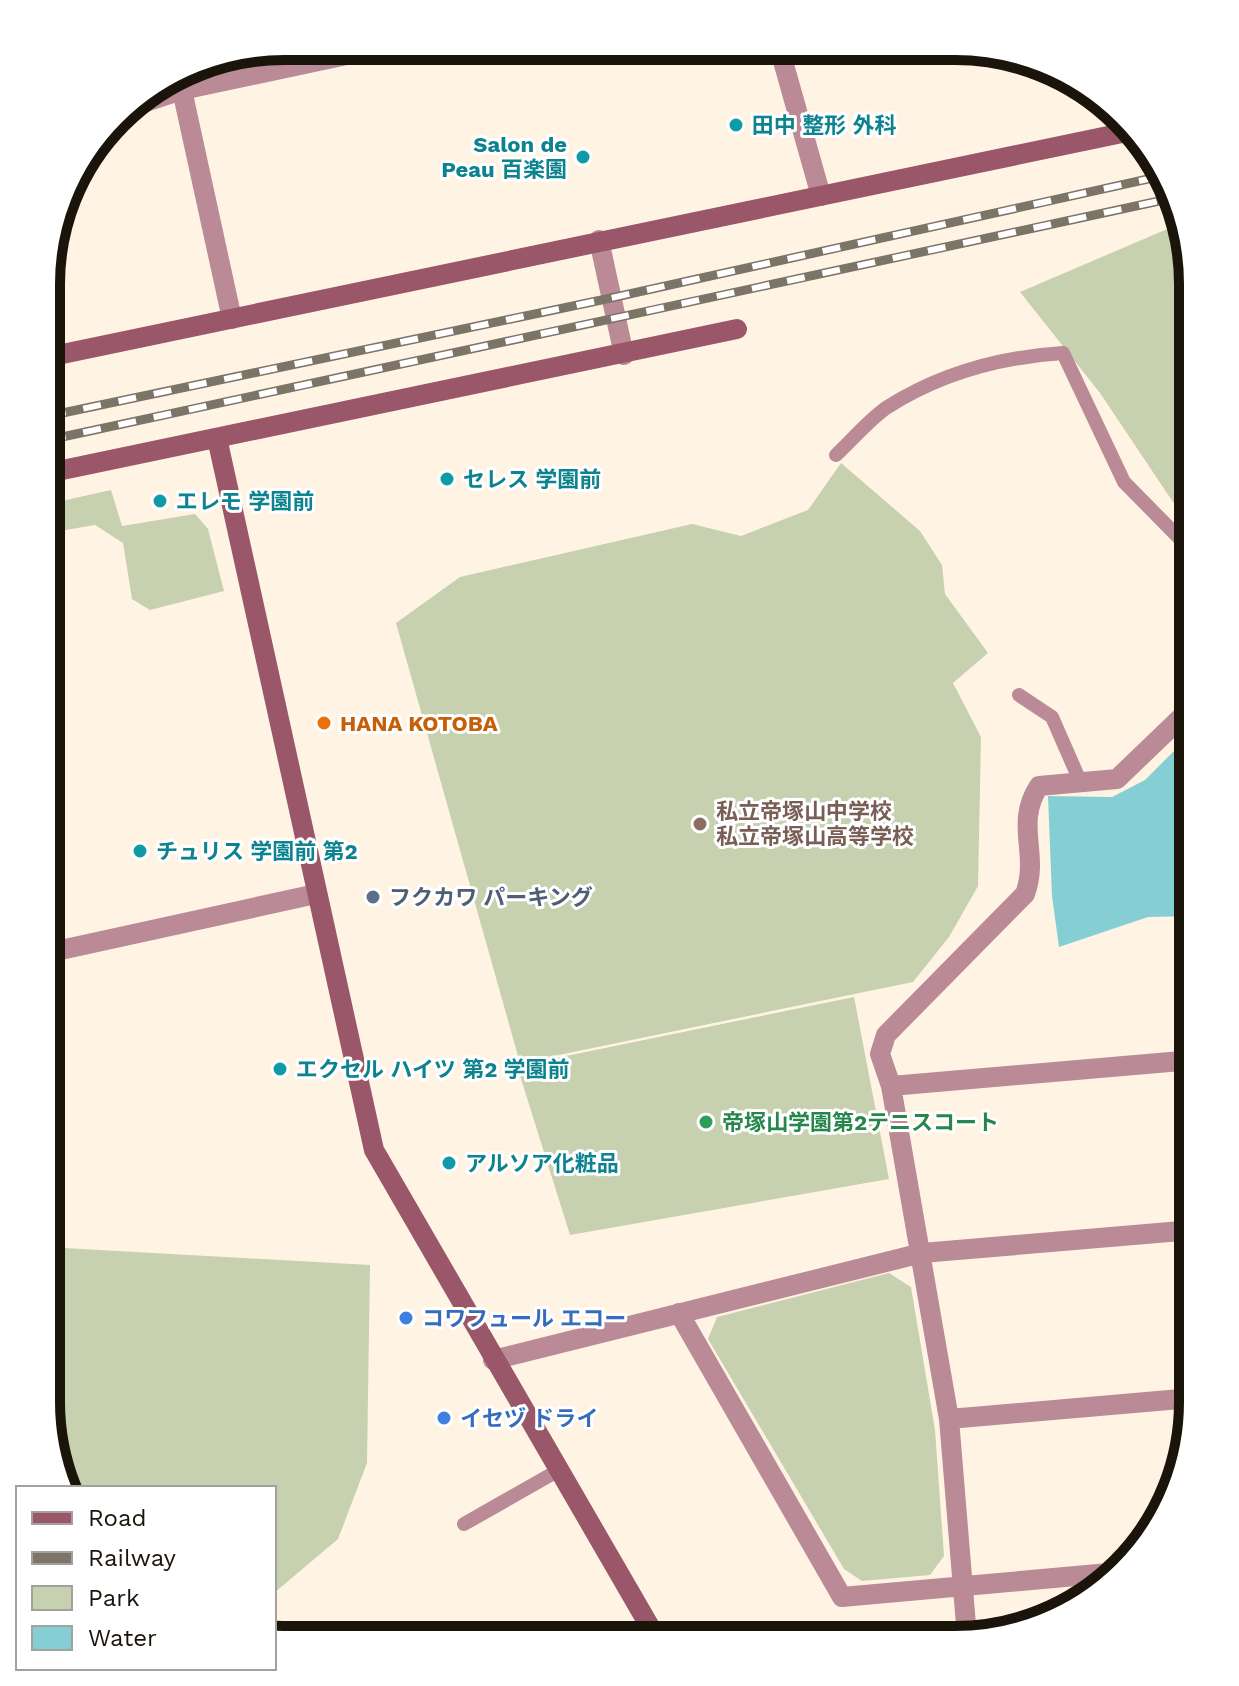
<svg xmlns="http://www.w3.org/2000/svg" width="1239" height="1686" font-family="'Work Sans','Noto Sans JP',sans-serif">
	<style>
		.green { fill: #c7d1b0 }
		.water { fill: #85ced3 }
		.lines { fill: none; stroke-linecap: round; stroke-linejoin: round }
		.lane { stroke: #ba8b96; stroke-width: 14 }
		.street { stroke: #ba8b96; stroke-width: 20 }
		.secondary { stroke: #9a5769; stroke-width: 20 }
		.rail-casing { stroke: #7d7468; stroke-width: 9 }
		.rail { stroke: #fff; stroke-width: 6; stroke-dasharray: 18; stroke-linecap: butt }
		.culture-dot { fill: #0f9aa8; stroke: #fff; stroke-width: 3 }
		.food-dot { fill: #e8710a; stroke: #fff; stroke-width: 3 }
		.education-dot { fill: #8d6e63; stroke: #fff; stroke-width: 3 }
		.service-dot { fill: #5c6f8a; stroke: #fff; stroke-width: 3 }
		.leisure-dot { fill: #2e9e5b; stroke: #fff; stroke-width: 3 }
		.shop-dot { fill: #3f7fe0; stroke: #fff; stroke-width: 3 }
		.labels { text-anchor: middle; stroke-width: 6; stroke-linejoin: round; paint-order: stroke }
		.culture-label { font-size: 22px; font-weight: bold; fill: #0d838f; stroke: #fff; text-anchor: start }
		.food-label { font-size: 22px; font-weight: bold; fill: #c56008; stroke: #fff; text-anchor: start }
		.education-label { font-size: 22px; font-weight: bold; fill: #785e54; stroke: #fff; text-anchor: start }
		.service-label { font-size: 22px; font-weight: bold; fill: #4e5e75; stroke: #fff; text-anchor: start }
		.leisure-label { font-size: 22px; font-weight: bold; fill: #27864d; stroke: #fff; text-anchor: start }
		.shop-label { font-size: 22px; font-weight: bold; fill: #366cbe; stroke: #fff; text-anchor: start }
		.rim { fill: none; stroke: #1a140b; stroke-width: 10 }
	</style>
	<rect width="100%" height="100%" fill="#fff4e4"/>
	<!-- green -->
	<path class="green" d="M1179 224 1193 283V532L1100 393 1020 292Z
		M841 463 920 531 942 565 945 594 988 653 953 683 981 737 978 886 949 937 913 982 520 1063 396 623 460 577 692 524 741 536 808 510Z
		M111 490 122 526 195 514 208 529 224 591 150 610 132 599 123 543 95 525 48 533V504Z
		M854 997 889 1179 570 1235 517 1066Z
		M46 1247 370 1265 367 1463 338 1539 274 1593V1488H66L46 1403Z
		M889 1273 911 1287 935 1430 944 1556 930 1575 862 1581 844 1569 708 1339 717 1317Z"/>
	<!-- water -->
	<path class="water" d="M1193 732V916L1148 917 1059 947 1052 896 1048 796 1112 797 1145 780Z"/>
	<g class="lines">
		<!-- lane -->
		<path class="lane" d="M836 455C852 440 868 421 886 408 939 374 1001 357 1063 353L1124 482 1193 552
			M1019 695 1052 717 1080 781
			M464 1524 559 1470"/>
		<!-- street -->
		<path class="street" d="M779 47 821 196
			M176 77 182 90 232 319
			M124 109 182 90 389 46
			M599 240 624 355
			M47 953 316 894
			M891 1086 1193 1060
			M679 1313 842 1597 1109 1573
			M493 1360 922 1253 1193 1230
			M949 1419 1192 1398
			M967 1637 949 1419 891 1086 880 1054 886 1035 1025 894C1040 854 1014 824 1039 786L1117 779 1193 706"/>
		<!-- secondary -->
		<path class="secondary" d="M48 357 1127 132
			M217 438 374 1150 657 1639
			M48 473 737 329"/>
		<defs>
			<path id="rail" d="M48 416 611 298 1166 175
				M48 440 1173 198"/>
		</defs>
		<!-- rail casing -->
		<use href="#rail" class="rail-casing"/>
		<!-- rail -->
		<use href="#rail" class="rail"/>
	</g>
	<!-- markers -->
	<g class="culture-dot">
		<circle cx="736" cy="125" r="8"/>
		<circle cx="583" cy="157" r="8"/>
		<circle cx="447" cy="479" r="8"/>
		<circle cx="160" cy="501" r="8"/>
		<circle cx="140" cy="851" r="8"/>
		<circle cx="280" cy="1069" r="8"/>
		<circle cx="449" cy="1163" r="8"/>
	</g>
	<circle class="food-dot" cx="324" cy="723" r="8"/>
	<circle class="education-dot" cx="700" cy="824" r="8"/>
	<circle class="service-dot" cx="373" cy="897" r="8"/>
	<circle class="leisure-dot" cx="706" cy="1122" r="8"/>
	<g class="shop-dot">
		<circle cx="406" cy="1318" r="8"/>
		<circle cx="444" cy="1418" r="8"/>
	</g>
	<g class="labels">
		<!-- culture labels -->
		<g class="culture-label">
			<text x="752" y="133">田中 整形 外科</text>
			<text x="567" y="152" text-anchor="end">Salon de<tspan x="567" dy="25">Peau 百楽園</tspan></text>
			<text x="463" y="487">セレス 学園前</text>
			<text x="176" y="509">エレモ 学園前</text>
			<text x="156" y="859">チュリス 学園前 第2</text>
			<text x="296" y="1077">エクセル ハイツ 第2 学園前</text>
			<text x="465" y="1171">アルソア化粧品</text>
		</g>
		<!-- food labels -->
		<g class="food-label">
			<text x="340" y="731">HANA KOTOBA</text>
		</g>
		<!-- education labels -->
		<g class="education-label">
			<text x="716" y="819">私立帝塚山中学校<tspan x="716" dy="25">私立帝塚山高等学校</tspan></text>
		</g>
		<!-- service labels -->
		<g class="service-label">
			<text x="389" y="905">フクカワ パーキング</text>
		</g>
		<!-- leisure labels -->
		<g class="leisure-label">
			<text x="722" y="1130">帝塚山学園第2テニスコート</text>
		</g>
		<!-- shop labels -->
		<g class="shop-label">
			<text x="422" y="1326">コワフュール エコー</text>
			<text x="460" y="1426">イセヅ ドライ</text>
		</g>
	</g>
	<!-- crop -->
	<path d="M0 0H1239V1686H0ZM284 60H955A224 224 0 0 1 1179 284V1402A224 224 0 0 1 955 1626H284A224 224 0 0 1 60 1402V284A224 224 0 0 1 284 60Z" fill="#fff" fill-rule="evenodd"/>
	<path class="rim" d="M284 60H955A224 224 0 0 1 1179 284V1402A224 224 0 0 1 955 1626H284A224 224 0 0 1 60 1402V284A224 224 0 0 1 284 60Z"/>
	<!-- legend -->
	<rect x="16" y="1486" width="260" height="184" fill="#ffffff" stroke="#a3a19d" stroke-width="2"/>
	<rect x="32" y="1512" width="40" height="12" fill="#9a5769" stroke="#a3a19d" stroke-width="2"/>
	<text x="88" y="1526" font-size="24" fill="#1a140b">Road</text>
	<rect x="32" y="1552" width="40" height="12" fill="#7d7468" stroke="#a3a19d" stroke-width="2"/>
	<text x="88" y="1566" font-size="24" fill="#1a140b">Railway</text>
	<rect x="32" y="1586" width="40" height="24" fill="#c7d1b0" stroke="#a3a19d" stroke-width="2"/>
	<text x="88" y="1606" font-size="24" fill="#1a140b">Park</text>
	<rect x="32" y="1626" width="40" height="24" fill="#85ced3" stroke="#a3a19d" stroke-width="2"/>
	<text x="88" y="1646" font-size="24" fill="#1a140b">Water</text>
</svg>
